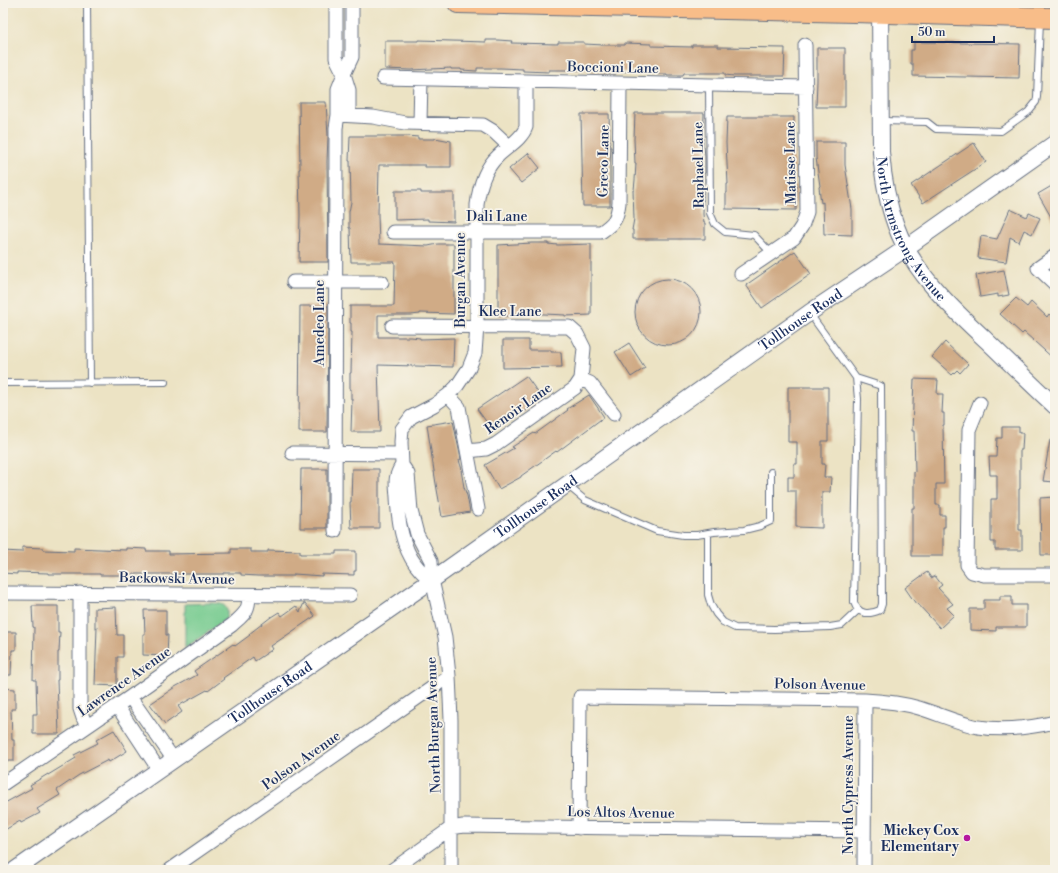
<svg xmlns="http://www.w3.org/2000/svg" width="1058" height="873" font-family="'Libre Bodoni',serif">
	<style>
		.green { fill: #76cb8f; stroke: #487d76 }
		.building { fill: #d0ab86 }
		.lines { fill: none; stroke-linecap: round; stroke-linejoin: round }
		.service-casing { stroke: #646e82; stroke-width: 8 }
		.minor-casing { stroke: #646e82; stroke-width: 15 }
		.tertiary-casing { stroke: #646e82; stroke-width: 18 }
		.primary-casing { stroke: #646e82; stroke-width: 22 }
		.service { stroke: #fff; stroke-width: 6 }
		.minor { stroke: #fff; stroke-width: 13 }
		.tertiary { stroke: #fff; stroke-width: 16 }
		.primary { stroke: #f8bd89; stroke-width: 20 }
		.poi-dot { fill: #b5179e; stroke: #f7f3e8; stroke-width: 1.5 }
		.labels { text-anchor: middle; stroke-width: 3.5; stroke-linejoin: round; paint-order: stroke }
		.street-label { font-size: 14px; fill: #1b2f5e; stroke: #f7f3e8 }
		.poi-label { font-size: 14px; font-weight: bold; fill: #1b2f5e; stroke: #f7f3e8; text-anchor: end }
	</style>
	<rect width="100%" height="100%" fill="#f7f3e8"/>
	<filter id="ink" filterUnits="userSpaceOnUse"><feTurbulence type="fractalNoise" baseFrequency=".025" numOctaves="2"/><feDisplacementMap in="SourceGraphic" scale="8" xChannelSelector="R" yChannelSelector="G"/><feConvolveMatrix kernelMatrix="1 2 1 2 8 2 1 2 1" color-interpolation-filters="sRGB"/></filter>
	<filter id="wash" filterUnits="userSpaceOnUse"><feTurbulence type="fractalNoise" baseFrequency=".012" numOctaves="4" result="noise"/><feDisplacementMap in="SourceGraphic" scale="16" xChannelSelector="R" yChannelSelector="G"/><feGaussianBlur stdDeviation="0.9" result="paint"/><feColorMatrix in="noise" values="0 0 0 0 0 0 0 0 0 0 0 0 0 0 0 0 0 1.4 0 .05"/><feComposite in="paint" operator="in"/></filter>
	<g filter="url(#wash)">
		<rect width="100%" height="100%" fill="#ece3c4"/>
		<!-- green -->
		<path class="green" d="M185 604C192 604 215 602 221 604 228 606 228 613 226 619L185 648Z"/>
		<g id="blocks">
			<!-- building -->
			<path class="building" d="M418 40 486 42V40H498L512 41 511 43 558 44V42H584V44L604 45H625V43L651 44V46L692 47V45H718V47L785 48 784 76H734L725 75V73H684L683 75H667V74H658V72L641 71 616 72V74L600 73V72H590L591 70H549V72L523 71V69L501 68H477V71L461 70V69H451V68L411 70 385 69V41H418Z
				M914 42 1020 44 1019 78 913 76V64H911V50H914Z
				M817 48H845V107H816L817 81Z
				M299 102H326L328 136 327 161 328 262H299L300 215 299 169H300Z
				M635 113H704L703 147H704L705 156V173H704L703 214 704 223H705V239H633V230H632L634 219 633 190H634L635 180 636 163H635L634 139Z
				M581 114H609L610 147H611L610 164V206H583Z
				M727 117H794L793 150H794V160H795V184H797L796 210 726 209V193H727V184H728L726 143Z
				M350 136H408L418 137V139H435V138L451 141V167H425V165H379L378 215 379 244 428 246 438 244H454V314L420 313V314L411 315H378V337H411L420 338V339L454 338 453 367 378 365 380 432H351L352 399H351V389H350V373H351L352 332H351V323H350V306H394L395 262H351L350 228H349V212L351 202 350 161H349Z
				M816 142H845V165L852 209V235L824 234 823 202 821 203 819 187 820 186 816 158Z
				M974 143 986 162 923 203 911 185Z
				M528 153 540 168 521 183 509 169Z
				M1055 184V224L1038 194Z
				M395 191H421V193H454V222L428 221V219L395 220Z
				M1010 209 1027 217 1029 213 1040 218 1032 234 1024 230 1019 242 1010 237 1006 262 978 258 981 236 997 239Z
				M532 243H548V244L558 245 591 244V315L565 316V315L524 313V315L514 316H498V245Z
				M795 251 811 274 762 308 746 285Z
				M1004 270 1009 295 998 297V294L980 297 976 275Z
				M635 312a33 33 0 1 1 66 0a33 33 0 1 1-66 0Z
				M1016 298 1027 307 1031 302 1047 317 1049 314 1055 320V360L1024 332 1022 334 1000 314Z
				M300 306H328L327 432H299Z
				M503 340H529V350H551V352H561L562 367 503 368Z
				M945 342 968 364 960 373 957 370 952 375 932 357Z
				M629 343 645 368 631 377 615 352Z
				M526 376 542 398 534 404 535 405 493 431 477 409Z
				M914 379 938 380 937 394H943L942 413H944V425H943L944 484H936V505H940V515H945V527H943V556H912V508H914V472H915L914 431H912Z
				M788 387H828V441H822V464H825L824 477H831L830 492H822V528L796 527V491H788V477H794V464H797V442H788Z
				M589 395 604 417 557 452 556 451 521 476V477L499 489 485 465 514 448 512 447 526 438 534 433 535 434 568 410 567 409Z
				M453 421 461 459 459 460 462 470H461L464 487 467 496 470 512 442 517 436 484 427 425Z
				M1002 427H1019V433H1023L1022 450H1020V489H1019V530H1022V550H995V542H991V499H997V475H990L989 457H996L997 438H1002Z
				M1050 440H1055V482L1043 481Z
				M301 469H327V528H300Z
				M352 469H379V528H351L350 502H351Z
				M1055 497V555H1041L1040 498Z
				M22 547 43 548V550L74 551V548L126 550V548L146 549V551H169V554L231 553V549H251V552H268V550L300 551V554H336V551H356V571H354V575L322 574V576L294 574V576H258L241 575V573H224V574H122V575H100V574H48V573L17 572V574L3 573V551L22 552Z
				M927 572 931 578 935 576 942 585 938 588 953 604 947 608 954 615 940 628 917 603 916 604 905 588Z
				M1000 596H1012V605H1026V627H996V631L970 630V609H984V600H1000Z
				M304 603H305L315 616 271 646 273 649 255 661 253 657 223 678 224 679 208 691 207 690 178 706 182 712 165 724 150 704 175 687 197 675 194 671 233 644 235 646 250 635 249 634 271 617 279 612 282 616 296 606 300 612Z
				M32 606H58V632H60L59 652H58V680H57L59 734H33V714H37L36 680H33L34 627H33Z
				M116 607 117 635H123V657H117V686L95 685 97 627 95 628V608Z
				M144 610H166V635H168L167 656 143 655V634H145Z
				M3 632H16V650H12L11 675H3Z
				M3 688 15 689V709H11L12 740H14V761H3Z
				M114 730 127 751 109 762 108 760 79 775 57 790 60 795 37 809 40 813 21 823 20 821 3 831V804L32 788 30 785 48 774V775L76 758 74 755 98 743 96 740Z"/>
		</g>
	</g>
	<g filter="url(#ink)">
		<use href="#blocks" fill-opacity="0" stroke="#646e82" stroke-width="1"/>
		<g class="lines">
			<defs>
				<path id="service" d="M87 3 90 383
					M709 86 710 213 715 224 725 232 754 235 771 253
					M881 121 927 122 936 129 1001 131 1028 112 1036 102 1037 97 1040 20
					M810 314 856 378 858 399 854 602C858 615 869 615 880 610L882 604 881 386 856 378
					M3 383 165 382
					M567 485 585 500 657 531 683 535H697L714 532 744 530 760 526 771 521V472
					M708 533V595L711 605 716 614 723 622 735 628 774 629 830 627 842 625 858 610"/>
				<path id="minor" d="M336 3V58L344 74 338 89V115
					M383 78 806 87
					M349 115V90L344 74 352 57V3
					M420 123 421 79
					M393 232H601C614 223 617 220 619 203L620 84
					M1055 256 1038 268 1055 284
					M741 274 794 238 802 226 807 212 805 45
					M293 282H382
					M392 326 569 327 577 334 584 348 581 379 575 388 496 444 486 449 468 451
					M581 379 590 383 614 414
					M448 395 459 407 478 509
					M980 403 969 430 967 565 972 572 984 575H1055
					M292 453 401 454
					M402 465C394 478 396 482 397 497 398 521 403 552 420 570 423 574 428 577 432 580
					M335 531 336 128 338 115 373 117 405 123 483 125 493 131 509 146
					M3 593 350 595
					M80 593V709L83 718 87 726
					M130 697 174 760
					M117 706 159 770
					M3 784 130 697 232 625C244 614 249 612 249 595
					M579 828 580 697 865 700C883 701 902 703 919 708 939 714 958 723 978 727 1004 731 1030 728 1055 722
					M170 870 449 676
					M392 870 451 828 463 826 864 831
					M451 870V720L449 676 445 637 432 580 431 561 417 534 411 511 408 474 402 465 401 442 402 429 411 417 434 405 448 395 457 386 469 368 475 353 477 326V205C479 188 485 168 498 156 507 147 522 139 526 127V81
					M864 870 865 700"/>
				<g id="tertiary">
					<path id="s1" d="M880 3 881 152C883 178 887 202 896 226 913 273 952 308 987 341 1010 363 1032 385 1055 406"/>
					<path id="s2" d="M15 870 432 580 809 313 906 248 1055 143"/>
				</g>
				<path id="primary" d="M458 3 854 12 1055 18"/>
			</defs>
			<!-- service casing -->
			<use href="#service" class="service-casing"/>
			<!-- minor casing -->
			<use href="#minor" class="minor-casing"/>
			<!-- tertiary casing -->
			<use href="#tertiary" class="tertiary-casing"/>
			<!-- primary casing -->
			<use href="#primary" class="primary-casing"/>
			<!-- service -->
			<use href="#service" class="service"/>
			<!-- minor -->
			<use href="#minor" class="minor"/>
			<!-- tertiary -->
			<use href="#tertiary" class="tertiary"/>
			<!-- primary -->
			<use href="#primary" class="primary"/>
		</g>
	</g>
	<!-- markers -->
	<circle class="poi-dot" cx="967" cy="838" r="4"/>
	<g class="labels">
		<!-- street labels -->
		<g class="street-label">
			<text transform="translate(613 67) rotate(1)" y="5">Boccioni Lane</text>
			<text transform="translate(603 161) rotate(-89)" y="5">Greco Lane</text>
			<text transform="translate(790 163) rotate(-91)" y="5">Matisse Lane</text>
			<text transform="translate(698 165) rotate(-91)" y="5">Raphael Lane</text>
			<text x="497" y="221">Dali Lane</text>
			<text dy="5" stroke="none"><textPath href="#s1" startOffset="233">North Armstrong Avenue</textPath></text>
			<text transform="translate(460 280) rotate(-90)" y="5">Burgan Avenue</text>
			<text x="510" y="316">Klee Lane</text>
			<text dy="5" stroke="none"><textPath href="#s2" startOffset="959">Tollhouse Road</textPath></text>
			<text transform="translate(319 323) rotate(-90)" y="5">Amedeo Lane</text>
			<text transform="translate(518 408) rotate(-35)" y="5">Renoir Lane</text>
			<text dy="5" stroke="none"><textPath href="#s2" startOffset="635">Tollhouse Road</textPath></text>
			<text transform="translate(177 578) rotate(1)" y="5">Backowski Avenue</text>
			<text transform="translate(124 681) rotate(-35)" y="5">Lawrence Avenue</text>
			<text transform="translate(820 684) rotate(1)" y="5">Polson Avenue</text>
			<text dy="5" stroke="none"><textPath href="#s2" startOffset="311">Tollhouse Road</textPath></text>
			<text transform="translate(433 725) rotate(-92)" y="5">North Burgan Avenue</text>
			<text transform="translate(301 760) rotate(-35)" y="5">Polson Avenue</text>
			<text transform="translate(848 785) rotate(-90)" y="5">North Cypress Avenue</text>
			<text transform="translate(621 812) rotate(1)" y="5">Los Altos Avenue</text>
		</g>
		<!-- poi labels -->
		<g class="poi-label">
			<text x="959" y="835">Mickey Cox<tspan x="959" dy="16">Elementary</tspan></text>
		</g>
	</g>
	<!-- margin -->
	<rect width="1058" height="873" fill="none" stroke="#f7f3e8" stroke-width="16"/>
	<!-- scale -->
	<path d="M912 36v6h82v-6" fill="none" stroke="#1b2f5e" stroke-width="2"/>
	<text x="918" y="36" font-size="12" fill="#1b2f5e" stroke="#f7f3e8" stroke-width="3" paint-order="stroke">50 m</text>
</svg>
